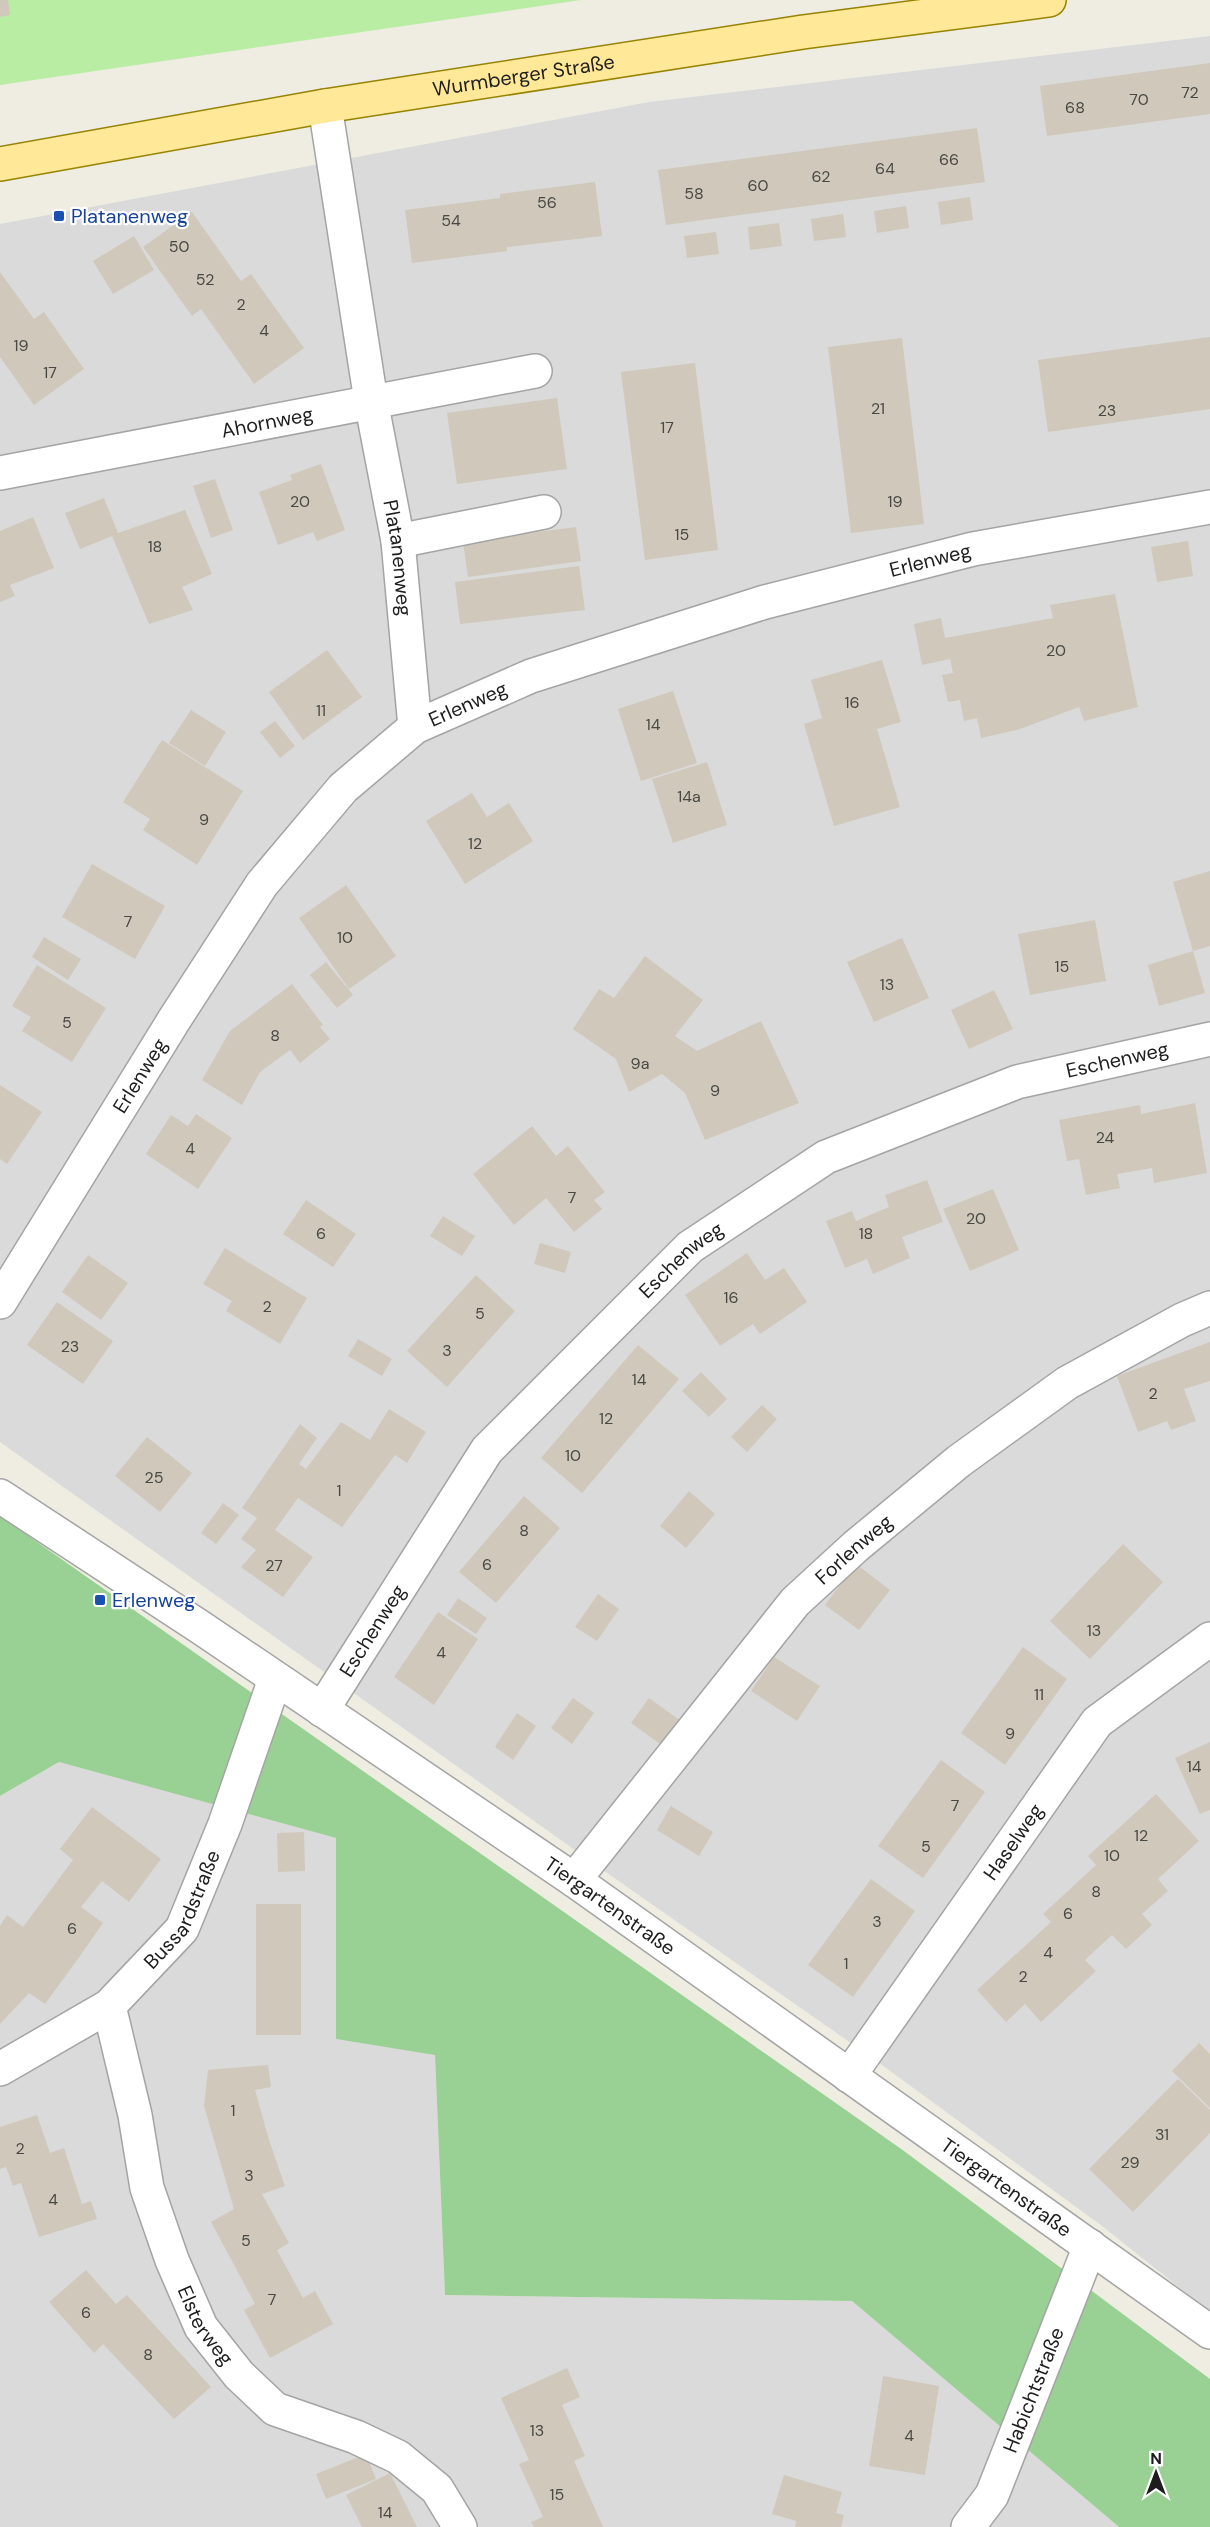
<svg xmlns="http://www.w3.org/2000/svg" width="1210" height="2527" font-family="'DM Sans',sans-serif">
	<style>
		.residential { fill: #dbdada }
		.grass { fill: #b9eda4 }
		.forest { fill: #99d194 }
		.building { fill: #cfc8bb }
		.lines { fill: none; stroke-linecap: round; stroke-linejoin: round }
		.minor-casing { stroke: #a4a4a4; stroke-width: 36 }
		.major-casing { stroke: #968300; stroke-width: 36 }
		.minor { stroke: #fff; stroke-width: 33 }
		.major { stroke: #ffe897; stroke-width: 33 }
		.transit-dot { fill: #1a4fb4; stroke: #fff; stroke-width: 2 }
		.labels { text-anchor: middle; stroke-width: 4.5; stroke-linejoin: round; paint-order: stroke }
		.number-label { font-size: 16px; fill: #4a4844 }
		.street-label { font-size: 20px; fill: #1d1d1d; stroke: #fff }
		.transit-label { font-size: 20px; fill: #164399; stroke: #fff; text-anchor: start }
	</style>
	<rect width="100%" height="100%" fill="#efede2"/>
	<!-- residential -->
	<path class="residential" d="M1210 36V2312L1102 2226 871 2057 620 1882 0 1442V224L649 102Z
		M59 1762 336 1838V2039L435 2054 445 2295 852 2301 1119 2527H0V1796Z"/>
	<!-- grass -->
	<path class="grass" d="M0 0H581L0 85Z"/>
	<!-- forest -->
	<path class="forest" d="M0 1516 904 2151 1210 2379V2527H1119L852 2301 445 2295 435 2055 336 2039V1838L59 1762 0 1796Z"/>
	<!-- building -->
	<path class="building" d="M0 0H8L10 15 0 17Z
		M1210 63V114L1047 136 1040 86Z
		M977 128 985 182 666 225 658 170Z
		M595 182 602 236 507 247V251L412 263 405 210 500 198V194Z
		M970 197 973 220 941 225 938 202Z
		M906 206 909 228 877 233 874 211Z
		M192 212 241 281 251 274 304 348 254 384 201 309 192 316 143 247Z
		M843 214 846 237 814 241 811 219Z
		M779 223 782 246 750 250 748 227Z
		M716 232 719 254 687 258 684 236Z
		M134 236 154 270 113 294 93 261Z
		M0 272 34 319 44 312 84 369 34 405 0 357Z
		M1210 337V409L1048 432 1038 360Z
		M902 338 924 524 851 533 828 347Z
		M695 363 718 550 645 560 621 372Z
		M557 398 567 469 457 484 447 413Z
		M321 464 345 530 317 541 313 532 278 545 259 492 292 480 290 475Z
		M215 479 233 530 211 538 193 486Z
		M104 498 118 533 185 510 212 574 182 587 193 610 149 624 112 536 80 549 65 513Z
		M33 517 54 568 10 585 15 596 0 602V531Z
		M576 527 581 561 468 577 463 542Z
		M1188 541 1193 576 1157 582 1151 547Z
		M579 566 585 610 460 624 455 582Z
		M1115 594 1138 707 1084 721 1079 707 1020 729 981 738 977 718 964 721 960 700 948 702 942 675 953 673 950 659 922 665 914 624 941 618 945 638 1053 618 1050 605Z
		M327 650 362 697 303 740 269 692Z
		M882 660 901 722 877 729 900 807 834 826 804 724 822 718 811 680Z
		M673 691 697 763 641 781 618 709Z
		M191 710 226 732 205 766 169 743Z
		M275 721 295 746 280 758 260 732Z
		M162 740 243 791 197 865 143 830 150 819 123 802Z
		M707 762 727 825 673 843 652 779Z
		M472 793 487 817 509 803 533 841 465 884 426 821Z
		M92 864 165 906 135 959 62 917Z
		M1210 871V946L1193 951 1205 993 1159 1006 1148 965 1193 951 1173 882Z
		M346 885 396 956 349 989 299 918Z
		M1095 920 1106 981 1030 995 1018 934Z
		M44 937 81 959 68 980 32 957Z
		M902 938 929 998 874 1022 847 962Z
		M645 956 703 1000 675 1036 697 1051 761 1021 799 1103 705 1140 685 1093 662 1074 629 1092 616 1059 573 1029 599 989 614 998Z
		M326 962 353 995 337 1008 310 975Z
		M37 965 106 1008 72 1062 22 1031 31 1017 12 1006Z
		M292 984 323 1025 320 1027 330 1039 300 1063 290 1050 260 1072 242 1105 202 1080 230 1031Z
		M994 990 1013 1029 969 1049 951 1010Z
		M0 1085 42 1112 7 1164 0 1159Z
		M1195 1103 1207 1173 1154 1183 1152 1168 1117 1174 1120 1188 1086 1195 1079 1159 1067 1161 1059 1120 1140 1105 1141 1114Z
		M196 1114 232 1138 198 1189 146 1154 171 1115 188 1126Z
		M532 1126 556 1156 568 1146 605 1192 594 1200 602 1209 574 1232 546 1198 514 1225 473 1174Z
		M927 1180 943 1222 902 1237 910 1258 873 1274 867 1259 845 1268 826 1221 852 1211 856 1221 889 1207 885 1195Z
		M993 1189 1019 1250 970 1271 943 1209Z
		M306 1200 356 1234 333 1267 283 1234Z
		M443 1216 475 1236 462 1256 430 1236Z
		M540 1243 571 1252 565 1273 534 1264Z
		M225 1248 307 1298 280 1344 226 1311 232 1301 203 1284Z
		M747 1253 765 1280 784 1268 807 1302 760 1334 753 1324 720 1346 685 1295Z
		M88 1255 128 1283 101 1320 62 1292Z
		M476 1275 515 1311 447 1387 407 1351Z
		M57 1302 113 1341 83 1384 27 1345Z
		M358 1339 392 1359 382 1376 348 1356Z
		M1210 1342V1381L1184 1389 1196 1421 1171 1430 1167 1421 1138 1432 1117 1376Z
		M638 1345 679 1379 582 1493 541 1458Z
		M701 1372 727 1399 709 1417 682 1391Z
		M762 1405 777 1419 747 1452 731 1437Z
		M389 1409 426 1432 407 1463 395 1455 342 1527 298 1498 275 1530 313 1557 283 1597 241 1567 256 1550 241 1539 257 1518 242 1508 300 1424 317 1438 299 1464 306 1469 341 1422 370 1440Z
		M147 1437 192 1473 160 1512 115 1476Z
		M689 1491 715 1514 686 1548 660 1526Z
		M524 1496 560 1528 496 1603 459 1572Z
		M223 1503 239 1515 216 1544 201 1533Z
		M1123 1544 1163 1582 1090 1659 1050 1621Z
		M856 1564 890 1590 859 1630 825 1605Z
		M598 1594 619 1609 597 1641 575 1627Z
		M458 1598 487 1618 476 1634 447 1615Z
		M438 1612 478 1639 434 1705 394 1677Z
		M1023 1647 1067 1679 1005 1765 961 1733Z
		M774 1657 820 1686 797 1721 751 1691Z
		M573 1698 594 1713 572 1744 551 1728Z
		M649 1698 685 1724 667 1749 631 1723Z
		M517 1713 536 1726 513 1760 495 1747Z
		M1210 1742V1810L1200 1814 1175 1758Z
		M941 1760 985 1792 923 1878 878 1846Z
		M1156 1794 1199 1841 1158 1879 1168 1891 1142 1914 1152 1925 1126 1949 1112 1935 1085 1960 1096 1971 1041 2022 1025 2004 1006 2022 977 1990 1051 1922 1043 1914 1096 1865 1088 1856Z
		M671 1806 713 1832 699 1856 657 1830Z
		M92 1807 161 1859 129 1902 102 1881 81 1907 103 1923 75 1963 45 2004 29 1993 0 2024V1926L7 1915 23 1927 73 1860 60 1849Z
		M304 1832 305 1871 278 1872 277 1833Z
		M871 1879 915 1911 853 1997 808 1965Z
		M256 1904H301V2035H256Z
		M1199 2043 1210 2054V2108L1172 2071Z
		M268 2065 271 2087 255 2090 269 2140 285 2186 262 2194 289 2243 277 2250 303 2298 315 2291 333 2324 270 2358 244 2310 255 2304 211 2222 234 2209 204 2106 208 2070Z
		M1178 2079 1210 2110V2133L1133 2212 1089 2169Z
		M37 2115 50 2153 64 2148 82 2204 91 2201 97 2219 39 2237 21 2183 13 2186 6 2167 0 2169V2127Z
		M86 2270 116 2304 127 2295 211 2387 174 2419 103 2344 94 2353 49 2302Z
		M567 2368 580 2397 562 2405 585 2456 574 2461 603 2527H534L531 2522 543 2517 519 2464 529 2460 501 2398Z
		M883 2376 939 2386 925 2475 869 2466Z
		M366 2454 376 2479 326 2499 316 2474Z
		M390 2473 417 2527H362L346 2495Z
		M784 2475 842 2492 836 2513 844 2515 841 2527H795L796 2521 772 2514Z"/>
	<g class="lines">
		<defs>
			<g id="minor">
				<path id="s1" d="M325 106 371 401 398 541 415 727"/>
				<path id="s2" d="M0 473 535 371"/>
				<path d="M398 541 544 512"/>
				<path id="s3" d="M0 1302 174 1020 262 884 343 788 415 727 531 676 765 602 973 549 1210 507"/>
				<path id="s4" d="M0 1496 200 1627 574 1880 1210 2332"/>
				<path id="s5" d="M322 1710 487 1450 690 1247 826 1157 1017 1082 1210 1039"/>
				<path id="s6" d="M574 1880 795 1602 856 1546 959 1461 1067 1383 1182 1320 1210 1308"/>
				<path id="s7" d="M109 2006 135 2115 147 2188 172 2260 201 2327 239 2375 275 2409 356 2437 398 2457 437 2489 460 2527"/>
				<path id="s8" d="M0 2069 109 2006 182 1929 225 1824 275 1679"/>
				<path id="s9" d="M849 2076 1097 1722 1210 1639"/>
				<path id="s10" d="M968 2527 992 2495 1090 2246"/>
			</g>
			<g id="major">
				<path id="s11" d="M0 164 325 106 803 32 1049 0"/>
			</g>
		</defs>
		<!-- minor casing -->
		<use href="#minor" class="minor-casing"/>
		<!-- major casing -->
		<use href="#major" class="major-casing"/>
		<!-- minor -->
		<use href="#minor" class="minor"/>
		<!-- major -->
		<use href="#major" class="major"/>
	</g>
	<!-- markers -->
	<g class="transit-dot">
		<rect x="53" y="210" width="12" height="12" rx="3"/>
		<rect x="94" y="1594" width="12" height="12" rx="3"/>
	</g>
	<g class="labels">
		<!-- number labels -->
		<g class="number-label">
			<text x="1190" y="98">72</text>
			<text x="1139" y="105">70</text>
			<text x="1075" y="113">68</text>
			<text x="949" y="165">66</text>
			<text x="885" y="174">64</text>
			<text x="821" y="182">62</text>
			<text x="758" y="191">60</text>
			<text x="694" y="199">58</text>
			<text x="547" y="208">56</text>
			<text x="451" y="226">54</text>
			<text x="179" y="252">50</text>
			<text x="205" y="285">52</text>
			<text x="241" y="310">2</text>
			<text x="264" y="336">4</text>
			<text x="21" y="351">19</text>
			<text x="50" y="378">17</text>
			<text x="878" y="414">21</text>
			<text x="1107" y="416">23</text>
			<text x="667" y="433">17</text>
			<text x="300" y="507">20</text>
			<text x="895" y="507">19</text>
			<text x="682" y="540">15</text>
			<text x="155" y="552">18</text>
			<text x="1056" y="656">20</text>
			<text x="852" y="708">16</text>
			<text x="321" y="716">11</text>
			<text x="653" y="730">14</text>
			<text x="689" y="802">14a</text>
			<text x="204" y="825">9</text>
			<text x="475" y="849">12</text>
			<text x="128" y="927">7</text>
			<text x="345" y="943">10</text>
			<text x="1062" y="972">15</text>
			<text x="887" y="990">13</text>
			<text x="67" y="1028">5</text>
			<text x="275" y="1041">8</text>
			<text x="640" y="1069">9a</text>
			<text x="715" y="1096">9</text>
			<text x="1105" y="1143">24</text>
			<text x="190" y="1154">4</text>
			<text x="572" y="1203">7</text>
			<text x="976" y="1224">20</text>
			<text x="321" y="1239">6</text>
			<text x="866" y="1239">18</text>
			<text x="731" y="1303">16</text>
			<text x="267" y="1312">2</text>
			<text x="480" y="1319">5</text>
			<text x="70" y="1352">23</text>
			<text x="447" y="1356">3</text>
			<text x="639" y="1385">14</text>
			<text x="1153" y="1399">2</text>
			<text x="606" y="1424">12</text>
			<text x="573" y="1461">10</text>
			<text x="154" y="1483">25</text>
			<text x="339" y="1496">1</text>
			<text x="524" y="1536">8</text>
			<text x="487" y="1570">6</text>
			<text x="274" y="1571">27</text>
			<text x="1094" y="1636">13</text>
			<text x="441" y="1658">4</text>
			<text x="1039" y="1700">11</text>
			<text x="1010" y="1739">9</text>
			<text x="1194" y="1772">14</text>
			<text x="955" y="1811">7</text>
			<text x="1141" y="1841">12</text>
			<text x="926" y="1852">5</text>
			<text x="1112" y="1861">10</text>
			<text x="1096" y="1897">8</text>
			<text x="1068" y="1919">6</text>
			<text x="877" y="1927">3</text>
			<text x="72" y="1934">6</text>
			<text x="1048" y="1958">4</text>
			<text x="846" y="1969">1</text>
			<text x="1023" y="1982">2</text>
			<text x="233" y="2116">1</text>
			<text x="1162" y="2140">31</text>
			<text x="20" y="2154">2</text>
			<text x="1130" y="2168">29</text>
			<text x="249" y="2181">3</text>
			<text x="53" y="2205">4</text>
			<text x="246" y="2246">5</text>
			<text x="272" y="2305">7</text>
			<text x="86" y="2318">6</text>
			<text x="148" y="2360">8</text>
			<text x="537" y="2436">13</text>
			<text x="909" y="2441">4</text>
			<text x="557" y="2500">15</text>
			<text x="385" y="2518">14</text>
		</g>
		<!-- street labels -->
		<g class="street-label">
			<text dy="7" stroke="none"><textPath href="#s11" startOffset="531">Wurmberger Straße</textPath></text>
			<text dy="7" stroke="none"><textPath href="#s2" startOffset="272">Ahornweg</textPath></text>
			<text dy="7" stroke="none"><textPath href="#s1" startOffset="458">Platanenweg</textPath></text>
			<text dy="7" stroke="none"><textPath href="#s3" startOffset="1256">Erlenweg</textPath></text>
			<text dy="7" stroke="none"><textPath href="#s3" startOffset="771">Erlenweg</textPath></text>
			<text dy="7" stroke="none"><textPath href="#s5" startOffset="1066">Eschenweg</textPath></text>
			<text dy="7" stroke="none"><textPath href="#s3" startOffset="266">Erlenweg</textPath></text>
			<text dy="7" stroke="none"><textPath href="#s5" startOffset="580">Eschenweg</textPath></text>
			<text dy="7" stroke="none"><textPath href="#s6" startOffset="434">Forlenweg</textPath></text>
			<text dy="7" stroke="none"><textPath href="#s5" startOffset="94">Eschenweg</textPath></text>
			<text dy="7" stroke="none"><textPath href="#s9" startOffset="286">Haselweg</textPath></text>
			<text dy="7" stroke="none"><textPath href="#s4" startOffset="735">Tiergartenstraße</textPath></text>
			<text dy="7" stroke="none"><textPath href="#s8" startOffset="249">Bussardstraße</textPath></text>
			<text dy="7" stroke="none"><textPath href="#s4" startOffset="1221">Tiergartenstraße</textPath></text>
			<text dy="7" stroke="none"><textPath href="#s7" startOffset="336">Elsterweg</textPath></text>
			<text dy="7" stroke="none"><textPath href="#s10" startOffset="153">Habichtstraße</textPath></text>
		</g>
		<!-- transit labels -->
		<g class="transit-label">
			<text x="71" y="223">Platanenweg</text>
			<text x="112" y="1607">Erlenweg</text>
		</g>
	</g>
	<!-- north arrow -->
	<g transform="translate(1156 2473)" stroke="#ffffff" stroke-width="4.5" paint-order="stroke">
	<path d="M0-4.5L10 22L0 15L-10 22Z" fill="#1d1d1d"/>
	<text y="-9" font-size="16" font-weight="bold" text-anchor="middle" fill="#1d1d1d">N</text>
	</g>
</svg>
